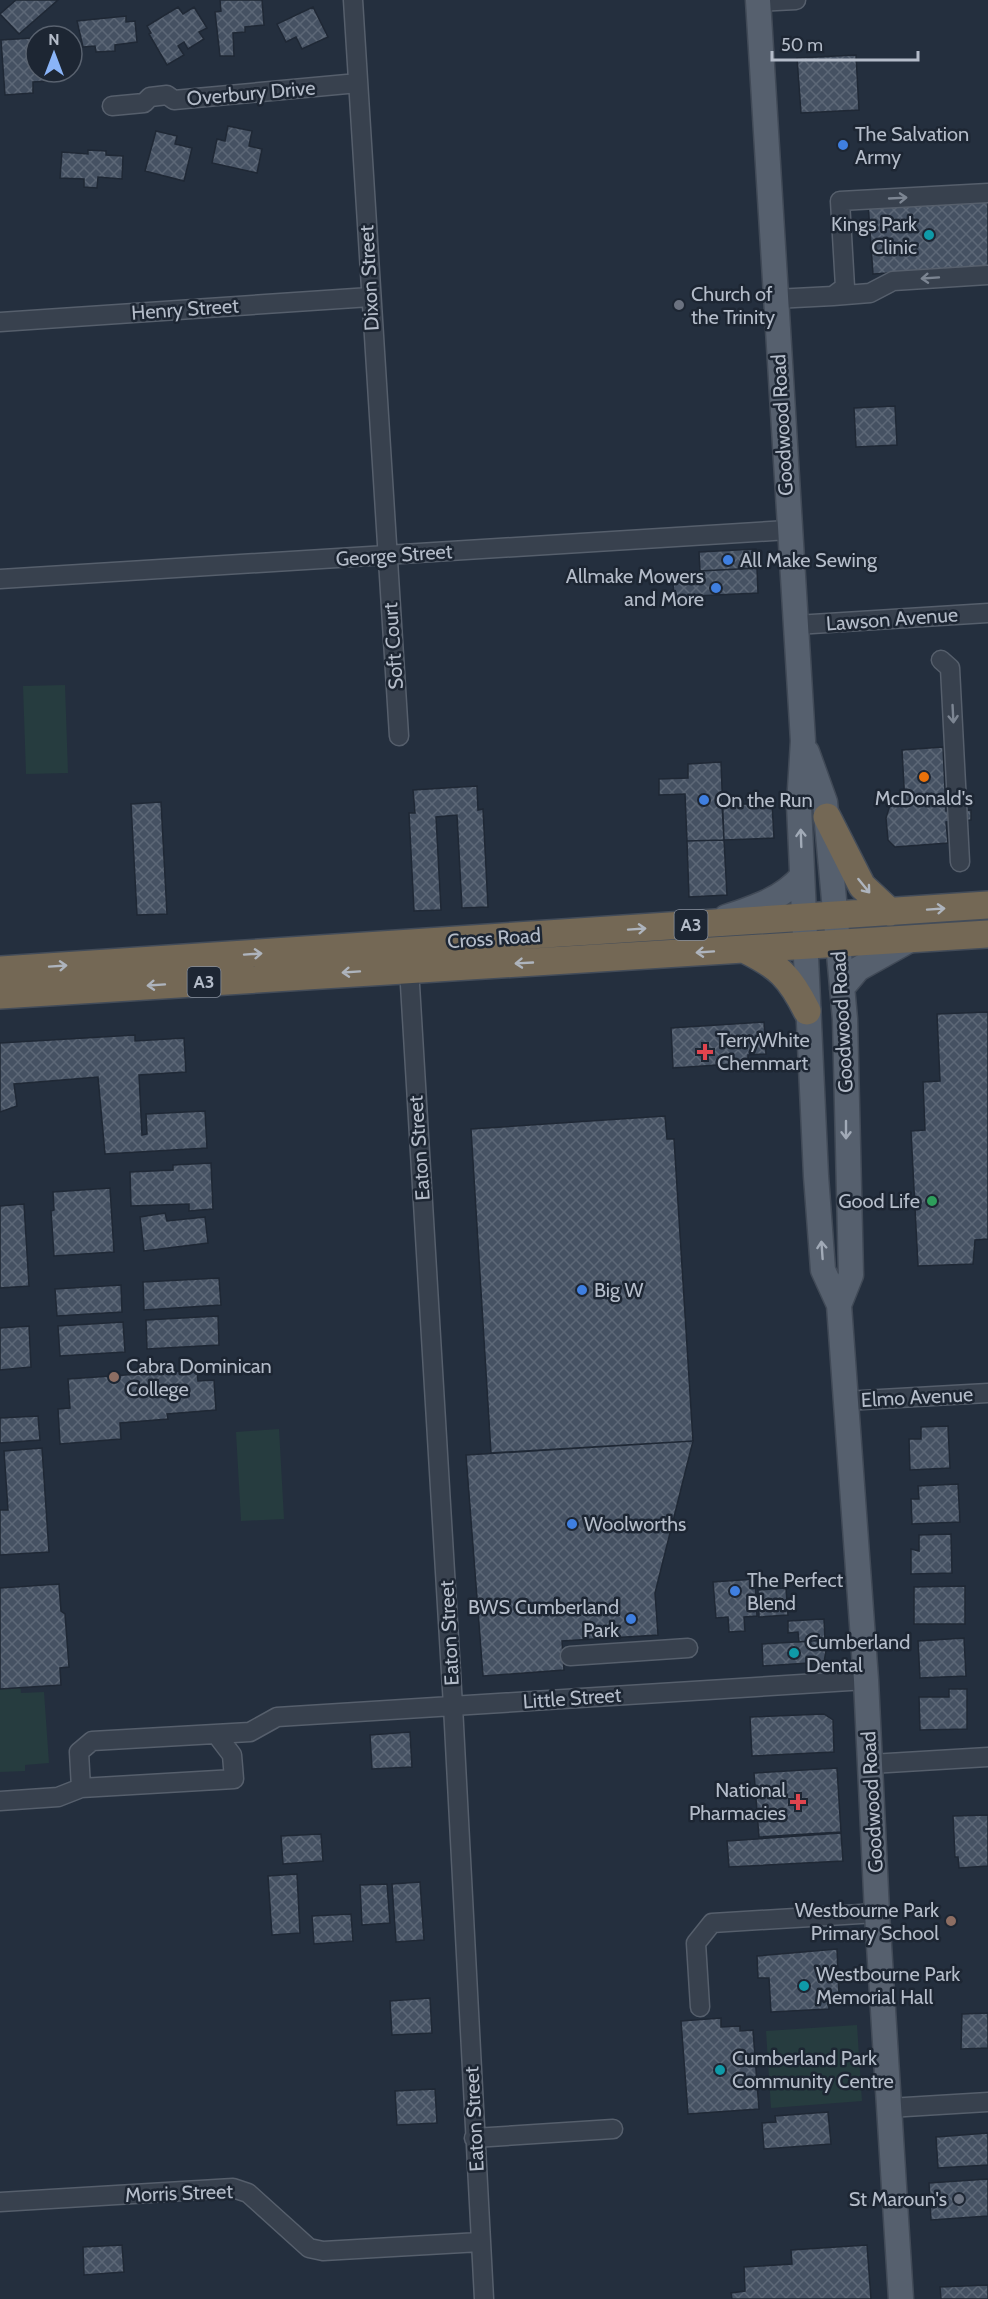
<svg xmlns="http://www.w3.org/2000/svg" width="988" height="2299" font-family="Cabin,sans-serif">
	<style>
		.green { fill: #263c3f }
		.building { fill: url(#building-cross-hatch); stroke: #1f2835; stroke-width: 1.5 }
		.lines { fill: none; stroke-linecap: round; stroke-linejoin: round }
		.minor-casing { stroke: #565f6c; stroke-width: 21 }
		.major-casing { stroke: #414a57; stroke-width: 27 }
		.highway-casing { stroke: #434c59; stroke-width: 30 }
		.minor { stroke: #38414e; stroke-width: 18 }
		.major { stroke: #56606e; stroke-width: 24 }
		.highway { stroke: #746855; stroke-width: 27 }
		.oneway { stroke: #7c8592 }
		.oneway2 { stroke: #a1aab7 }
		.oneway3 { stroke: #aeb4bd }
		.shop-dot { fill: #3f7fe0; stroke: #1d2633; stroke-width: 2 }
		.culture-dot { fill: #0f9aa8; stroke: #1d2633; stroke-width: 2 }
		.worship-dot { fill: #6b7280; stroke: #1d2633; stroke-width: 2 }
		.food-dot { fill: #e8710a; stroke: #1d2633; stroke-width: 2 }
		.health-dot { fill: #e0444e; stroke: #1d2633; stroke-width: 2 }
		.leisure-dot { fill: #2e9e5b; stroke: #1d2633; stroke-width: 2 }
		.education-dot { fill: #8d6e63; stroke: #1d2633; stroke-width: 2 }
		.labels { text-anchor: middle; stroke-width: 5; stroke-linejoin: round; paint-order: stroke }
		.shield { fill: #1d2633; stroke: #878f9c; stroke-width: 1.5 }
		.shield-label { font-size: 18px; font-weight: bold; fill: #b4bcc9 }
		.street-label { font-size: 20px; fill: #b4bcc9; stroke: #1d2633 }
		.poi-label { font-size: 20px; fill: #b4bcc9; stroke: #1d2633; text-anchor: start }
	</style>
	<defs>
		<pattern id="building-cross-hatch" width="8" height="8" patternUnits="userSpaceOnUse" patternTransform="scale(1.5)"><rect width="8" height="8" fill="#455162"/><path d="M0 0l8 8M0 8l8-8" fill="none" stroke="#5d6877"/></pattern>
	</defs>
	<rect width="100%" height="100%" fill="#242f3e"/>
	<!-- green -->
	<path class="green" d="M65 685 68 773 26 774 23 686Z
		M279 1429 284 1519 241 1521 236 1432Z
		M20 1684 21 1693 44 1692 49 1763 25 1765V1771L0 1772V1685Z
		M857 2025 862 2101 771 2108 766 2031Z"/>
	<!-- building -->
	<path class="building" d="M16 0H58L19 34 0 14Z
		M220 0H262L264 25 245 27V32L233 33 234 56H220L215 12 221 11Z
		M178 7 183 14 194 7 207 28 199 32 204 39 188 49 184 42 178 46 184 55 167 65 149 34 151 33 147 26Z
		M313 7 328 37 302 49 296 37 286 42 277 24Z
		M126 16V22L135 21 137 42 115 45V51L96 52 95 46 83 47 77 21Z
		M32 38 33 50H36V72H63V80L33 82V93L5 95 1 40Z
		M856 55 859 110 801 113 797 58Z
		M228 126 252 131 249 146 262 149 257 173 212 163 217 139 225 141Z
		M156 131 177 136 175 144 192 148 184 181 145 171Z
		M88 150 106 151V155L123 156 122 179 98 177 97 188 84 187V179L60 178 62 152 88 154Z
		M988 196V267L873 274 868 203Z
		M895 406 897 445 856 447 854 408Z
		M756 549 757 568 700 571 699 552Z
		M757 568 758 593 674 597 673 583 700 581V571Z
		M943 747 946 811 971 810V820L946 822 948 843 895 847 888 840 886 818 890 805 905 804 902 750Z
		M721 762 724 840 687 841 685 794 659 795V779L688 778V764Z
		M477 786 478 810 483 809 488 907 462 908 457 815 436 817 441 910 414 911 409 813H415L413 790Z
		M161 802 167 914 137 915 131 804Z
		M772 803 774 838 724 840 722 805Z
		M724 840 727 895 689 897 687 841Z
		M988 1012V1239L975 1240 973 1264 918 1266 911 1131 925 1130 923 1082 940 1081 937 1014Z
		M764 1022 766 1054 748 1055V1063L673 1068 671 1028Z
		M135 1035V1041L184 1038 186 1072 139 1075 142 1135 147 1134 146 1114 205 1111 207 1148 105 1154 98 1077 14 1084 17 1106 0 1112V1043Z
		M665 1116 667 1139H674L693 1441 491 1453 471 1129Z
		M211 1163 213 1209 189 1211V1204L131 1206 130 1172 173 1170V1165Z
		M110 1188 114 1252 54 1256 51 1211 54 1210 53 1192Z
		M24 1204 29 1286 0 1288V1206Z
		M165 1213 167 1221 205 1217 208 1243 144 1251 140 1217Z
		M219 1278 221 1305 144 1310 143 1282Z
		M121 1285 122 1312 57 1316 55 1289Z
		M218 1316 219 1345 147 1349 146 1320Z
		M123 1322 125 1352 60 1356 58 1326Z
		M29 1326 31 1367 0 1370V1328Z
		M197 1370 198 1381 214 1380 216 1410 167 1414 168 1419 120 1423 121 1439 60 1444 58 1409 70 1408 68 1379Z
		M38 1416 40 1440 0 1443V1418Z
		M948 1426 950 1468 910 1470 909 1439H921V1427Z
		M693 1441 655 1593 658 1635 562 1641 564 1670 483 1676 466 1455Z
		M42 1448 49 1552 0 1555V1510H8L4 1451Z
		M958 1484 960 1522 912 1524 911 1499H919L918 1486Z
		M951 1534 952 1573 911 1574V1549L919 1551V1535Z
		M755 1579 757 1616 744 1617 745 1631 729 1632 728 1617 716 1618 713 1582Z
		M59 1584 61 1611 65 1614 69 1667 60 1668 61 1685 0 1689V1588Z
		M965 1586V1624H914V1587Z
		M786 1588 788 1615 759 1617 758 1590Z
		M824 1619 825 1640 799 1642 798 1632 788 1633V1621Z
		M964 1638 966 1676 920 1678 918 1641Z
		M828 1640 824 1662 763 1666 762 1644Z
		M949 1689H967V1729L920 1730 919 1697H949Z
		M824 1714 833 1720 834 1752 752 1756 750 1717Z
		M410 1732 412 1767 372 1769 370 1735Z
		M837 1768 841 1832 759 1837 754 1773Z
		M988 1815V1866L959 1868 958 1857H955L953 1816Z
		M841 1833 843 1861 729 1867 727 1841Z
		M321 1834 323 1861 283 1864 281 1836Z
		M297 1874 300 1933 272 1935 268 1876Z
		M420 1882 424 1940 396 1942 392 1884Z
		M387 1884 390 1923 362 1925 360 1885Z
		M351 1914 353 1941 314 1944 312 1916Z
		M837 1949 839 1993 828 1994 829 2009 771 2012 769 1978H758L757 1956Z
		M430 1998 432 2033 392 2035 390 2001Z
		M988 2013V2048L961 2049 962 2014Z
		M721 2018V2027L740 2026V2031L753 2030 759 2109 688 2114 681 2021Z
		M435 2089 437 2123 397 2125 395 2091Z
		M828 2112 831 2144 764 2149 762 2123 776 2122 775 2116Z
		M988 2133V2165L938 2168 936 2137Z
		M988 2179V2216L931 2220 929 2183Z
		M122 2245 124 2272 84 2275 83 2247Z
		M867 2245 871 2299H732L731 2293 745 2291 744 2267 792 2264 791 2250Z
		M988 2285V2299H941L940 2287Z"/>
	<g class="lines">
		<defs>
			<path id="minor" d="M353 0 399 736
				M758 2 796 0
				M112 106 144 103 150 97 167 95 174 100 358 83
				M833 296 870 293 893 281 988 275
				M775 299 833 296 845 287 840 201 988 193
				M0 322 370 297
				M0 579 788 530
				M796 625 988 613
				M941 660 950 668 960 862
				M409 968 453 1706 484 2299
				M845 1401 988 1393
				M570 1656 688 1648
				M871 1764 988 1757
				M81 1788 234 1779 232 1755 216 1734
				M0 1801 58 1797 81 1788 79 1752 92 1741 250 1732 277 1717 866 1680
				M700 2007 696 1943 712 1923 877 1913
				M889 2108 988 2102
				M474 2138 613 2129
				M0 2202 233 2188 248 2193 309 2248 323 2251 480 2242"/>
			<path id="major" d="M758 0 803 741 799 805 816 1176 823 1270 839 1305 866 1680 877 1913 901 2299
				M807 752 825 802 845 1019 851 1275 839 1305
				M726 917C754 908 782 899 802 876
				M842 988 858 969 910 940"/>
			<path id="highway" d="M827 817 862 886 890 912
				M744 949C779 966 790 977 807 1011
				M0 970 988 905
				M0 995 988 934"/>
		</defs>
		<!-- minor casing -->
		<use href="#minor" class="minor-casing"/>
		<!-- major casing -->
		<use href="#major" class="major-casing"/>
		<!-- highway casing -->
		<use href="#highway" class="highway-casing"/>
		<!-- minor -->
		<use href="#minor" class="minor"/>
		<!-- major -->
		<use href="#major" class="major"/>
		<!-- highway -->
		<use href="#highway" class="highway"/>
	</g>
	<!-- one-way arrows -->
	<defs><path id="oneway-shaft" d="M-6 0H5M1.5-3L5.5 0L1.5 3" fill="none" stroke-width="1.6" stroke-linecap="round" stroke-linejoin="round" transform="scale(1.5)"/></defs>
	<g class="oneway">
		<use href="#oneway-shaft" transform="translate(898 198) rotate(-3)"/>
		<use href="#oneway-shaft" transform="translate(930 278) rotate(176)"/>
		<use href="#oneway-shaft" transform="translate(953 714) rotate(87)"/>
	</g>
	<g class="oneway2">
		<use href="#oneway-shaft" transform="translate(801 838) rotate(-92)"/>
		<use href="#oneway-shaft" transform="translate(846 1130) rotate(90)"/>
		<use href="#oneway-shaft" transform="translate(822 1250) rotate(-94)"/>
	</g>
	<g class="oneway3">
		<use href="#oneway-shaft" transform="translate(864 886) rotate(51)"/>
		<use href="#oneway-shaft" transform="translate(936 909) rotate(-4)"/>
		<use href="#oneway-shaft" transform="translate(637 929) rotate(-4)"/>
		<use href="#oneway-shaft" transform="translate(705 952) rotate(176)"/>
		<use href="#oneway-shaft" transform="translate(253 954) rotate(-4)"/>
		<use href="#oneway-shaft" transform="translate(524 963) rotate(177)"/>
		<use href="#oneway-shaft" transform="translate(58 966) rotate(-4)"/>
		<use href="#oneway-shaft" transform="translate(351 972) rotate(176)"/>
		<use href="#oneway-shaft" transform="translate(156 985) rotate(176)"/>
	</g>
	<!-- markers -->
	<g class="shop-dot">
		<circle cx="843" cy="145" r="6"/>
		<circle cx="728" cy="560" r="6"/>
		<circle cx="716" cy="588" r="6"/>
		<circle cx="704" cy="800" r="6"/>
		<circle cx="582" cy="1290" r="6"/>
		<circle cx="572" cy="1524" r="6"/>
		<circle cx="735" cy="1591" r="6"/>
		<circle cx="631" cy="1619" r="6"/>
	</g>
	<g class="culture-dot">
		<circle cx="929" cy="235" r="6"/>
		<circle cx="794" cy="1653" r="6"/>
		<circle cx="804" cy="1986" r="6"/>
		<circle cx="720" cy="2070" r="6"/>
	</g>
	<g class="worship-dot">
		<circle cx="679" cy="305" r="6"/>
		<circle cx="959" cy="2199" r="6"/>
	</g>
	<circle class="food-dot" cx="924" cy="777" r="6"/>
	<g class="health-dot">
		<path d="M702 1043h6v6h6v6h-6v6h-6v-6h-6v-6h6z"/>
		<path d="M795 1793h6v6h6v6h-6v6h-6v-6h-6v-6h6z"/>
	</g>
	<circle class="leisure-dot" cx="932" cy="1201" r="6"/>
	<g class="education-dot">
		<circle cx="114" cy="1377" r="6"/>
		<circle cx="951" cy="1921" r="6"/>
	</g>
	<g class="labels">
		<!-- shield labels -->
		<g class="shield">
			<rect x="674.5" y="910" width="33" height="30" rx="4.5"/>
			<rect x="187.5" y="967" width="33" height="30" rx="4.5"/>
		</g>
		<g class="shield-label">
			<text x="691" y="931">A3</text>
			<text x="204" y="988">A3</text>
		</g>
		<!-- street labels -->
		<g class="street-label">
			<text transform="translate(251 93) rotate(-5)" y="7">Overbury Drive</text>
			<text transform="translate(369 278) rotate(-93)" y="7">Dixon Street</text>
			<text transform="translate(185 309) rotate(-4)" y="7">Henry Street</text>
			<text transform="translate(782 425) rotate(-93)" y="7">Goodwood Road</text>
			<text transform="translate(394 555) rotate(-4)" y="7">George Street</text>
			<text transform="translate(892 619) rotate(-4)" y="7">Lawson Avenue</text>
			<text transform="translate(393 646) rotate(-94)" y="7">Soft Court</text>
			<text transform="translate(494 938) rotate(-4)" y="7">Cross Road</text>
			<text transform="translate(842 1022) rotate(-93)" y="7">Goodwood Road</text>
			<text transform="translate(419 1148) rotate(-94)" y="7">Eaton Street</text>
			<text transform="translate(917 1397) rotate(-3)" y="7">Elmo Avenue</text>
			<text transform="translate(449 1633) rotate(-93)" y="7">Eaton Street</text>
			<text transform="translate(572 1698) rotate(-4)" y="7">Little Street</text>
			<text transform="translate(872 1802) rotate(-93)" y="7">Goodwood Road</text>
			<text transform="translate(474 2119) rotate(-93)" y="7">Eaton Street</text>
			<text transform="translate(179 2193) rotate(-2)" y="7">Morris Street</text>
		</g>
		<!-- poi labels -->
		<g class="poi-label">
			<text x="855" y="141">The Salvation<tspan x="855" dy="23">Army</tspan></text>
			<text x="917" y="231" text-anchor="end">Kings Park<tspan x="917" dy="23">Clinic</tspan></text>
			<text x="691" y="301">Church of<tspan x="691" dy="23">the Trinity</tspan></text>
			<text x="740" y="567">All Make Sewing</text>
			<text x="704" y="583" text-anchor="end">Allmake Mowers<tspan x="704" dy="23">and More</tspan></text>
			<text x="924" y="805" text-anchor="middle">McDonald's</text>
			<text x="716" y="807">On the Run</text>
			<text x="717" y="1047">TerryWhite<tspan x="717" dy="23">Chemmart</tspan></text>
			<text x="920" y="1208" text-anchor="end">Good Life</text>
			<text x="594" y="1297">Big W</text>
			<text x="126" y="1373">Cabra Dominican<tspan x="126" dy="23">College</tspan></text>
			<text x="584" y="1531">Woolworths</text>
			<text x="747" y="1587">The Perfect<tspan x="747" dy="23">Blend</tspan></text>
			<text x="619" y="1614" text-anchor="end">BWS Cumberland<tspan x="619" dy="23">Park</tspan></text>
			<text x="806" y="1649">Cumberland<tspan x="806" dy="23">Dental</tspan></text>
			<text x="786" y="1797" text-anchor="end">National<tspan x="786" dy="23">Pharmacies</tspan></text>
			<text x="939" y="1917" text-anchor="end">Westbourne Park<tspan x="939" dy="23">Primary School</tspan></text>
			<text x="816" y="1981">Westbourne Park<tspan x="816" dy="23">Memorial Hall</tspan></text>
			<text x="732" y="2065">Cumberland Park<tspan x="732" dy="23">Community Centre</tspan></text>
			<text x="947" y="2206" text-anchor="end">St Maroun's</text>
		</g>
	</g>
	<!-- north arrow -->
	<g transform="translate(54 54)"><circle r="28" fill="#1d2633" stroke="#59626f" stroke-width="1.5"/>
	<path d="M0-4.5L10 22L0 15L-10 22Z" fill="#8ab4f8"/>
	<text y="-9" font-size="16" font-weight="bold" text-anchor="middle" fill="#b4bcc9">N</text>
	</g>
	<!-- scale -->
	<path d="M772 51v9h146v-9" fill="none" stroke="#b4bcc9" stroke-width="3"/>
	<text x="781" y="51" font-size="18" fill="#b4bcc9" stroke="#1d2633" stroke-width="4.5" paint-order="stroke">50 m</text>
</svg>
